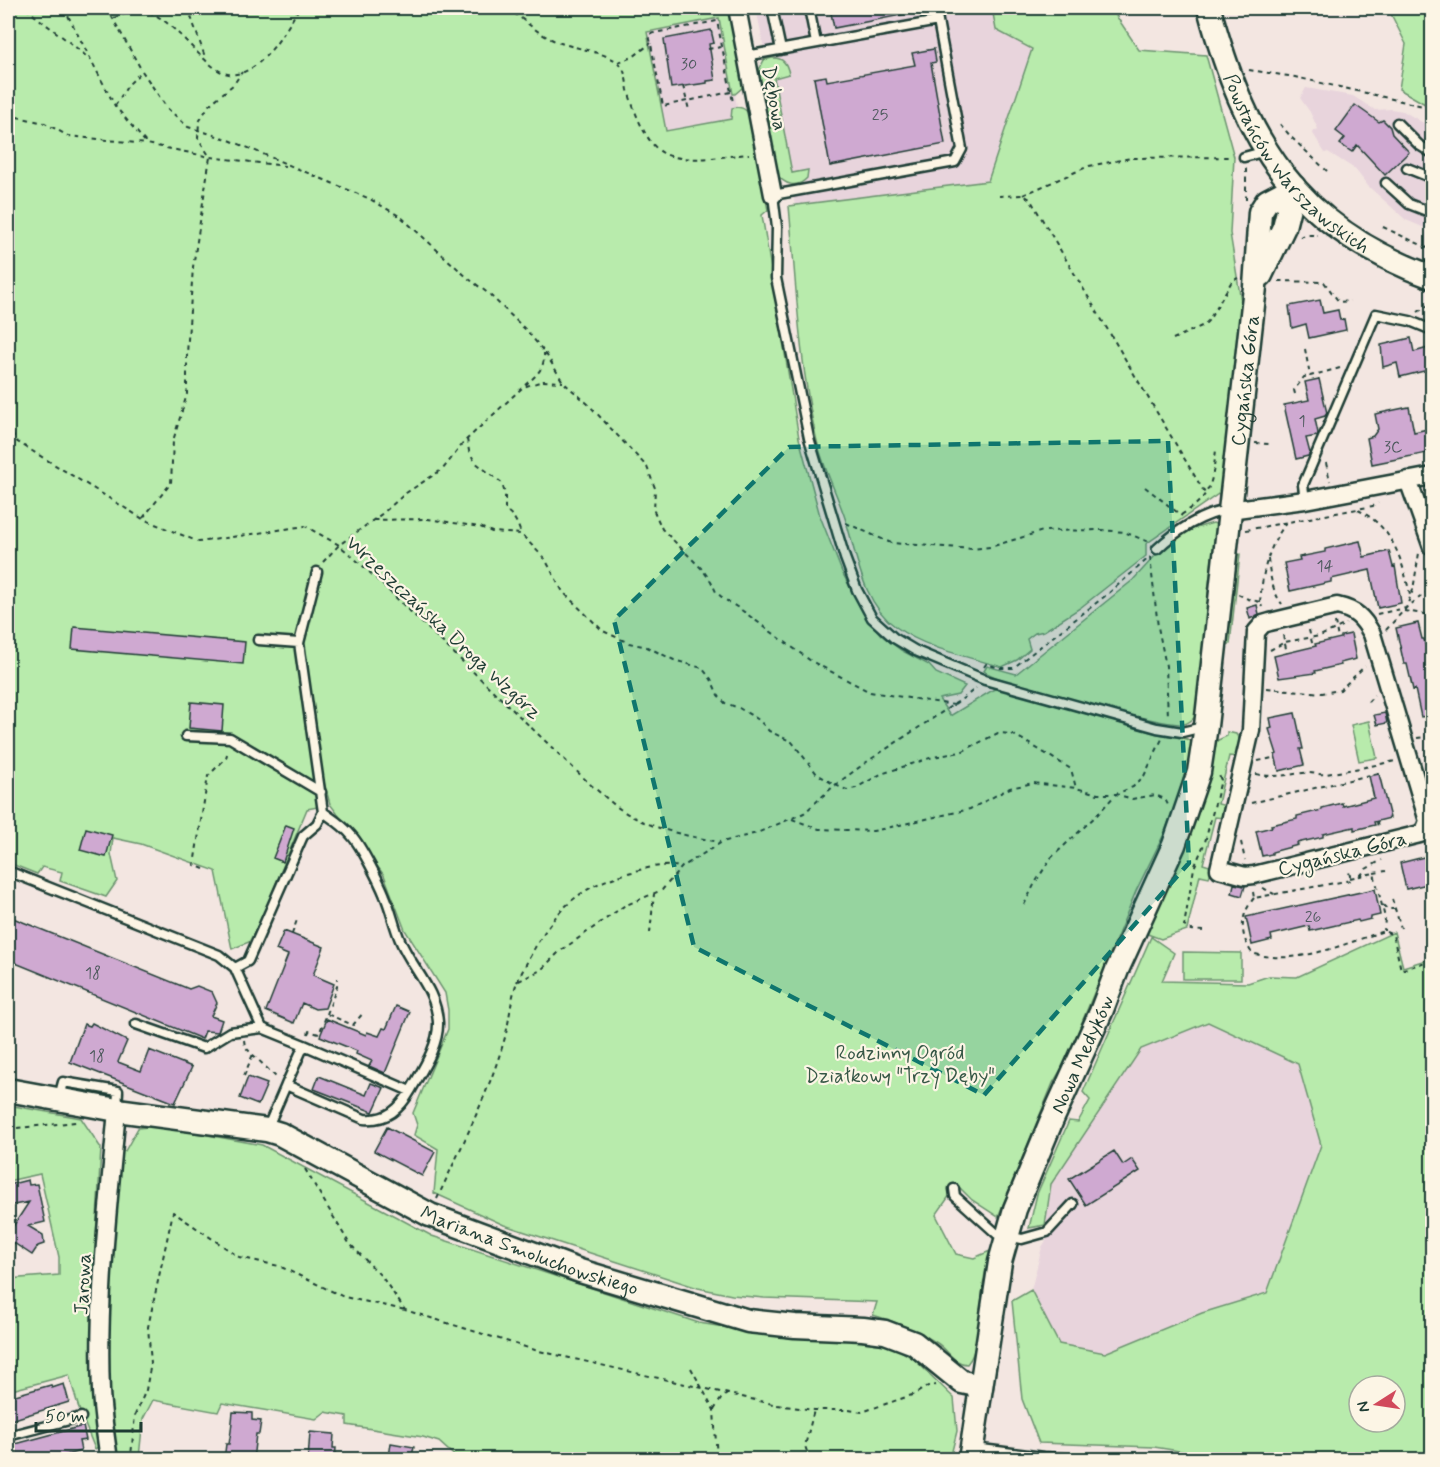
<svg xmlns="http://www.w3.org/2000/svg" width="1440" height="1467" font-family="Mynerve,sans-serif">
	<style>
		.built { fill: #e8d4dc }
		.green { fill: #b8ebac; stroke: #6c9470; stroke-width: 1.5; fill-rule: evenodd }
		.building { fill: #cfa9d1; stroke: #1f3d34; stroke-width: 1.5 }
		.lines { fill: none; stroke-linecap: round; stroke-linejoin: round }
		.lane-casing { stroke: #1f3d34; stroke-width: 13 }
		.street-casing { stroke: #1f3d34; stroke-width: 21 }
		.secondary-casing { stroke: #1f3d34; stroke-width: 27 }
		.path { stroke: #1f3d34; stroke-width: 2; stroke-dasharray: 4.5 4.5; stroke-linecap: butt }
		.lane { stroke: #fcf5e5; stroke-width: 8 }
		.street { stroke: #fcf5e5; stroke-width: 16 }
		.secondary { stroke: #fcf5e5; stroke-width: 22 }
		.marked { fill: #0f766e; fill-opacity: 0.2; stroke: #0f766e; stroke-width: 4.5; stroke-dasharray: 12 8; stroke-linejoin: round }
		.labels { text-anchor: middle; stroke-width: 4.5; stroke-linejoin: round; paint-order: stroke }
		.number-label { font-size: 16px; fill: #4b585b }
		.street-label { font-size: 20px; fill: #1f3d34; stroke: #fcf5e5 }
		.park-label { font-size: 20px; fill: #365746; stroke: #fcf5e5 }
	</style>
	<rect width="100%" height="100%" fill="#f3e6e1"/>
	<filter id="ink" filterUnits="userSpaceOnUse"><feTurbulence type="fractalNoise" baseFrequency=".0167" numOctaves="2"/><feDisplacementMap in="SourceGraphic" scale="12" xChannelSelector="R" yChannelSelector="G"/><feConvolveMatrix kernelMatrix="1 2 1 2 8 2 1 2 1" color-interpolation-filters="sRGB"/></filter>
	<g filter="url(#ink)">
		<!-- built -->
		<path class="built" d="M756 8H992L996 30 1032 49 988 181 795 205Z
			M719 18 733 93 735 94 737 107 732 108V119L666 132 647 32Z
			M1306 88 1353 96 1375 110 1391 109 1403 111 1432 128V231L1406 220 1368 186 1355 169 1328 152 1325 153 1312 132 1318 129 1310 112 1300 98Z
			M1208 1022 1298 1064 1321 1145 1267 1293 1202 1313 1105 1353 1059 1344 1031 1290 1042 1247 1049 1236 1045 1225 1051 1184 1141 1049Z"/>
		<!-- green -->
		<path class="green" d="M8 8H730L744 82 742 88 735 94H733L719 18 647 32 666 131 731 119 732 108C739 106 746 108 749 115L768 210 762 215 799 438 820 516 842 572 865 616 881 635 901 650 929 665 936 673 965 686 958 695 939 699 950 716 996 688 1158 734 1187 739 1195 743 1194 756H1190L1177 800 1164 834 1136 891 1066 1061 1053 1083 998 1217 972 1200 957 1185 936 1215 956 1254 974 1258 990 1251C988 1261 985 1270 984 1280 980 1301 981 1349 967 1364 954 1364 948 1350 937 1343 917 1330 896 1322 873 1315L877 1302 764 1298 732 1295 698 1288 504 1225 434 1193 438 1149 414 1135 417 1125 413 1113 448 1029V1010L445 993 405 930 384 875 330 804 322 775 303 650 320 573 296 645 318 807 307 809 259 924 249 942 232 949 216 871 141 844 113 838 111 854 117 881 106 897 60 881 62 872 42 867 37 874 14 865 8 842Z
			M992 8H1111L1139 50 1206 55 1234 157 1230 233 1241 301 1221 492 1146 544V556L1080 608 1044 631 1035 633 1027 639 1030 649 1017 660 1002 667C969 657 924 648 896 627 862 603 857 555 845 518 836 491 822 466 816 437 799 362 796 283 789 206L988 181 1032 49 996 30Z
			M1388 8H1432V73L1425 104 1399 89 1406 44Z
			M772 58C783 57 787 64 789 74L774 78 792 173 808 170 807 178C797 189 784 185 776 173L758 72 764 60Z
			M1213 523 1218 525 1217 542H1214L1208 594 1212 595 1198 714C1194 718 1190 723 1184 724 1165 727 994 682 984 671L987 666 1016 674 1133 580 1155 556 1182 532Z
			M1234 553 1240 554 1230 644H1224Z
			M1369 721 1377 758 1359 761 1351 725Z
			M1227 732 1236 734 1241 742 1238 757 1229 756 1218 804 1227 806 1224 818 1215 817 1203 864 1213 867 1209 877 1200 875 1187 930 1161 939 1142 932 1210 770 1216 741 1227 736Z
			M1394 932 1403 967 1432 958V1459L1236 1460 1154 1447 1039 1443 1022 1399 1012 1301 1031 1290 1059 1344 1105 1353 1202 1313 1267 1293 1321 1145 1298 1064 1208 1022 1141 1049 1051 1184 1045 1225 1029 1228 1037 1194 1069 1121 1078 1122 1090 1100 1083 1092 1151 937 1174 953 1162 981 1248 983 1269 976 1297 977ZM1359 1386H1395V1422H1359Z
			M1183 952 1241 953V979H1183Z
			M8 1105 81 1118 101 1148 93 1290 94 1377 99 1446 95 1449 80 1412 69 1375 8 1391V1279L59 1275V1257L40 1174 8 1181Z
			M158 1126 262 1145 432 1236 699 1323 767 1334 832 1338 893 1346 914 1359 954 1398 957 1431 950 1459 459 1460 439 1442 423 1437 347 1425V1416L325 1412 316 1419 222 1403 218 1412 153 1400 143 1419 139 1457C134 1460 123 1461 118 1458L106 1392 112 1260 122 1151H125L138 1128Z"/>
		<!-- building -->
		<path class="building" d="M830 8H912V13L834 28Z
			M711 30 714 43 709 44 715 80 707 81V83L671 88 664 39Z
			M934 49 936 62 931 63 945 144 830 166 814 78 826 76 827 81 915 65 912 53Z
			M1355 105 1379 122 1383 120 1390 127 1392 134 1409 152 1385 175 1357 145 1352 152 1340 144 1345 138 1336 131Z
			M1320 300 1323 313 1338 310 1340 320 1344 319 1346 330 1309 338 1306 324 1292 328 1289 306Z
			M1411 338 1414 352 1428 348 1431 359 1432 358V369L1400 377 1397 363 1383 367 1381 345Z
			M1319 379 1327 413 1325 416 1315 419 1318 433 1317 436 1306 438 1310 453 1308 456 1296 459 1284 405 1309 400 1305 382Z
			M1409 407 1414 432 1432 428V452L1372 464 1367 438 1373 436 1378 429 1375 414Z
			M1360 541 1364 557 1389 551 1393 567 1395 566 1401 603 1378 608 1370 570 1331 579V582L1290 591 1284 563 1300 560 1299 557 1325 552V549Z
			M1257 605 1259 614 1250 619 1247 608Z
			M1418 623 1422 639H1424L1430 664H1432V715L1421 717 1415 689 1413 690 1407 664H1404L1396 628Z
			M74 627 245 642 243 664 72 649Z
			M1351 634 1356 659 1340 663 1341 665 1315 671 1316 673 1279 678 1274 656 1316 646 1315 644 1341 638V636Z
			M191 702 224 705 222 731 189 728Z
			M1295 713 1303 749H1300L1304 765 1279 771 1275 755 1277 754 1269 729 1272 728 1270 718Z
			M1385 713 1387 723 1377 725 1374 715Z
			M1379 774 1390 818 1374 822 1375 825 1354 830V827L1323 834V837L1297 843 1298 845 1272 852V854L1262 856 1256 831 1272 827 1271 825 1297 819V816L1322 810V808L1342 803 1343 806 1374 798 1369 776Z
			M286 825 294 828 283 862 273 858Z
			M86 828 112 835 106 857 80 850Z
			M1432 855V883L1406 889 1400 863Z
			M1234 884 1245 886 1242 896 1232 893Z
			M1375 889 1380 915 1371 917V919L1359 922 1358 920 1310 931 1309 926 1271 935 1272 940 1252 945 1246 917Z
			M8 916 189 989 197 986 212 992 217 1003 211 1016 222 1020 218 1032 205 1031 202 1039 8 960Z
			M284 931 324 947 313 975 334 984 325 1008 315 1009 302 1003 294 1023 266 1011 288 955 276 950Z
			M396 1006 410 1012 385 1073 369 1066 372 1061 356 1054 357 1051 320 1036 327 1019 366 1035 367 1032 379 1036 383 1028 386 1029Z
			M92 1023 127 1041 118 1062 141 1071 149 1050 192 1067 175 1103 70 1062 84 1024 90 1026Z
			M319 1076 366 1095 371 1083 384 1088 373 1112 314 1089Z
			M248 1077 267 1084 258 1105 240 1098Z
			M387 1127 435 1152 422 1176 374 1151Z
			M1114 1151 1123 1165 1132 1159 1140 1171 1086 1205 1069 1179Z
			M28 1180 29 1185 37 1184 45 1222 28 1226 43 1235 44 1244 38 1246 32 1255 8 1239V1229L12 1228 29 1202 8 1206V1185Z
			M64 1384 69 1402 11 1420 8 1409V1397L51 1385 52 1388Z
			M233 1412 252 1413V1420L261 1421 259 1434H256L253 1460H224L226 1444H229L231 1431Z
			M83 1426 86 1440 79 1441 81 1451 47 1460H12L8 1446Z
			M310 1432 334 1434 333 1448H336L335 1460H308Z
			M391 1443 414 1447 411 1460H391L392 1457H389Z"/>
		<g class="lines">
			<defs>
				<path id="lane" d="M772 8 781 50
					M809 8 816 43
					M936 8 938 21
					M746 56 938 21 962 149 955 162 773 195 777 227 776 278 809 438 845 558 857 590 872 618 894 638 916 651 985 680 1157 728 1182 732 1203 727
					M1397 123 1419 145 1432 153
					M1244 157 1266 151
					M1407 168 1432 178
					M1386 183 1409 204 1432 213
					M1305 500 1303 485 1376 314 1410 321 1432 330
					M1157 549C1176 531 1203 513 1229 510
					M258 640 299 643
					M186 736 230 738 321 792
					M8 871 219 955 235 968
					M136 1024 204 1048 230 1032 262 1028 304 1045 286 1085
					M262 1028 235 968 248 961 303 836 317 824 323 812
					M304 1045 410 1091
					M59 1097 63 1082 118 1091 117 1110
					M267 1129 286 1085 364 1119C387 1121 400 1109 411 1090 422 1070 439 1046 438 1022 436 989 412 969 400 940 394 926 391 910 385 896 380 883 361 846 352 836 344 826 333 819 323 812L299 643 317 572
					M954 1189 955 1196 997 1234 1022 1239 1047 1232 1073 1204
					M8 1436 81 1417
					M974 1448 1043 1457 1093 1460"/>
				<path id="street" d="M737 8 773 195
					M1408 480 1432 547
					M1229 510 1305 500 1432 476
					M1337 606C1356 610 1363 618 1372 634L1428 821 1425 829 1420 834 1254 875 1245 876 1219 869 1251 730 1256 632 1263 624 1270 622Z
					M109 1460C106 1437 102 1414 101 1391 97 1297 109 1203 117 1110"/>
				<g id="secondary">
					<path id="s1" d="M1209 8C1245 141 1296 228 1432 277"/>
					<path d="M1261 275 1284 227 1294 187"/>
					<path id="s2" d="M8 1090 117 1110 267 1130 280 1134 430 1215 580 1271 748 1321 795 1326 863 1329 885 1332 914 1343 962 1382 981 1386"/>
					<path id="s3" d="M970 1460 1000 1262 1015 1209 1051 1122 1101 1012 1117 970 1174 845 1199 772 1206 726 1255 287 1260 212 1267 201 1294 187"/>
				</g>
			</defs>
			<!-- lane casing -->
			<use href="#lane" class="lane-casing"/>
			<!-- street casing -->
			<use href="#street" class="street-casing"/>
			<!-- secondary casing -->
			<use href="#secondary" class="secondary-casing"/>
			<!-- path -->
			<path class="path" d="M26 8C46 26 69 40 89 59
				M64 8 115 106 147 144 210 157 285 166
				M107 8 142 71 167 108 188 127 227 139 370 199 401 217 469 279 489 294 527 331 546 354 563 382 588 404 647 467 655 488 654 511 662 529 701 568 711 581 716 592 724 599 740 609 811 661 870 692 954 705
				M188 8 205 57
				M506 8C521 16 535 32 551 39 571 49 597 49 616 61 626 68 626 80 628 90 633 108 645 143 663 153 683 164 726 156 749 154
				M114 18C123 14 135 10 145 11 157 13 171 26 179 34 190 44 210 68 224 73 257 83 286 30 299 8
				M708 49 722 47
				M618 62 633 57 651 43
				M1249 70 1295 77 1432 108
				M683 86 689 110
				M731 92 663 106 649 34 717 21 731 92 733 102
				M115 106 128 85 142 71
				M8 115 45 123 68 136 147 144
				M1280 124 1292 138 1327 171
				M1023 195 1089 166 1131 158 1232 157
				M999 196 1023 195 1030 199 1206 495
				M1246 200V167
				M1383 227 1432 250
				M1300 237 1305 235H1318
				M1279 281 1324 282 1339 302 1350 301
				M1418 312 1430 304
				M1427 316 1432 299
				M1173 339 1204 325 1209 320 1232 281 1238 278
				M1305 349 1310 376 1340 368
				M525 385C536 376 545 369 544 353
				M1295 394 1294 390 1304 377 1310 376
				M8 425 16 441 143 519 199 542 305 526 339 545 363 566 591 785C601 793 610 802 620 809 649 829 687 836 720 842
				M8 438 16 441
				M467 439 469 451 475 462 502 483 505 494V510C514 515 518 524 521 534
				M1255 443 1269 444
				M1326 463 1330 481
				M1145 487 1182 516
				M1358 510C1393 527 1402 559 1410 595
				M1181 515C1212 496 1212 483 1216 450
				M143 518 171 483 173 441 187 394V354L193 267 210 157 198 138 199 122 209 105 234 84 242 72
				M373 520 428 519 480 527 492 532 521 534 545 559 563 592 603 631 629 643 647 647 674 660 702 668 711 679 718 695 725 703 739 708 759 720 769 731 792 742 817 774 835 785 847 790 856 788 881 774 933 757 961 752 998 733 1012 734 1023 740 1071 769 1076 788
				M846 523 891 543 973 549 990 547 1043 531 1102 530 1124 532 1149 542
				M1246 530 1373 506 1378 503
				M1150 557 1158 627 1166 666 1168 717
				M1268 559C1270 575 1272 591 1282 604
				M323 562 339 545 383 513 406 493 443 469 465 441 523 387 543 381 563 382
				M1238 594 1248 599 1260 602 1262 607
				M1260 602C1263 570 1267 550 1286 523
				M1404 611 1425 614 1432 618
				M1377 614 1406 608 1413 590 1419 553
				M1335 622 1338 639
				M1309 630 1313 647
				M1386 630 1406 608 1432 588
				M1283 635 1287 653
				M1270 650 1285 642 1320 636 1346 624
				M984 667 986 664 1000 668H1013L1109 593 1150 557
				M1267 688 1322 693 1340 690 1365 666
				M1368 702 1374 695
				M1431 737 1432 745
				M1417 738 1432 736
				M1258 761 1273 758
				M1256 774C1275 778 1285 775 1303 773 1311 772 1318 775 1326 774 1349 770 1372 766 1395 761
				M1251 803 1379 773
				M792 819 819 829 873 831 970 809 1010 788 1033 783 1076 788 1098 794H1116L1133 787 1144 776 1162 739
				M1377 821 1378 829
				M1241 842 1245 860
				M204 869 194 865 208 776 226 758 228 750
				M1374 873 1386 871
				M1360 876 1366 869 1382 860
				M1350 878 1374 873 1385 918 1384 931
				M1263 888 1274 894
				M1253 892 1254 898 1351 880 1348 868
				M1254 898C1240 915 1239 934 1252 953 1295 967 1343 944 1384 931L1393 935 1401 970 1432 960
				M1392 899 1401 928
				M1024 905 1035 883 1051 858 1097 815 1116 794 1132 799 1155 795 1165 799 1168 805
				M1383 905 1387 909H1396
				M1203 931 1191 930 1184 926 1194 868 1205 842 1221 780 1218 773
				M650 933 654 894
				M292 934 297 920
				M517 982C546 924 565 889 632 872 649 867 664 864 682 867
				M327 1014 337 986V978
				M308 1034 309 1031 319 1034 327 1014 353 1025 364 1012
				M244 1040 245 1047 277 1078
				M244 1076 253 1054
				M8 1129 76 1122
				M305 1169 349 1243 382 1277 405 1310 535 1350 777 1405 814 1410H848L862 1412 915 1394 928 1386 936 1385
				M437 1199C461 1147 488 1095 504 1041 510 1021 510 1001 517 982L541 970 559 952 624 906 662 890 682 867 722 842 757 833 804 813 835 785 868 761 965 697 976 688
				M691 1368 714 1410 717 1460
				M714 1410 721 1399 727 1394
				M129 1460 131 1456 135 1415 146 1390 151 1363 148 1327 173 1212 239 1257 279 1266 344 1297 405 1310
				M810 1460 805 1446 814 1410"/>
			<!-- lane -->
			<use href="#lane" class="lane"/>
			<!-- street -->
			<use href="#street" class="street"/>
			<!-- secondary -->
			<use href="#secondary" class="secondary"/>
		</g>
	</g>
	<!-- marked area -->
	<path class="marked" d="M1168 441 1189 863 984 1095 694 947 614 620 789 447Z"/>
	<g class="labels">
		<!-- number labels -->
		<g class="number-label">
			<text x="689" y="69">30</text>
			<text x="880" y="120">25</text>
			<text x="1302" y="426">1</text>
			<text x="1393" y="452">3C</text>
			<text x="1325" y="571">14</text>
			<text x="1313" y="922">26</text>
			<text x="93" y="978">18</text>
			<text x="97" y="1061">18</text>
		</g>
		<!-- street labels -->
		<g class="street-label">
			<text transform="translate(775 98) rotate(79)" y="7">Dębowa</text>
			<text dy="7" stroke="none"><textPath href="#s1" startOffset="183">Powstańców Warszawskich</textPath></text>
			<text dy="7" stroke="none"><textPath href="#s3" startOffset="1124">Cygańska Góra</textPath></text>
			<text transform="translate(444 627) rotate(43)" y="7">Wrzeszczańska Droga Wzgórz</text>
			<text transform="translate(1342 853) rotate(-14)" y="7">Cygańska Góra</text>
			<text dy="7" stroke="none"><textPath href="#s3" startOffset="424">Nowa Medyków</textPath></text>
			<text dy="7" stroke="none"><textPath href="#s2" startOffset="552">Mariana Smoluchowskiego</textPath></text>
			<text transform="translate(82 1284) rotate(-87)" y="7">Jarowa</text>
		</g>
		<!-- park labels -->
		<g class="park-label">
			<text x="900" y="1059">Rodzinny Ogród<tspan x="900" dy="23">Działkowy "Trzy Dęby"</tspan></text>
		</g>
	</g>
	<!-- margin -->
	<rect width="1440" height="1467" fill="none" stroke="#fcf5e5" stroke-width="30"/>
	<rect x="15" y="15" width="1410" height="1437" fill="none" stroke="#1f3d34" stroke-width="2" filter="url(#ink)"/>
	<!-- north arrow -->
	<g transform="translate(1377 1404) rotate(258)"><circle r="28" fill="#fcf5e5" stroke="#a4ab9e" stroke-width="1.5"/>
	<path d="M0-4.5L10 22L0 15L-10 22Z" fill="#d1495b"/>
	<text y="-9" font-size="16" font-weight="bold" text-anchor="middle" fill="#1f3d34">N</text>
	</g>
	<!-- scale -->
	<path d="M36 1422v9h105v-9" fill="none" stroke="#1f3d34" stroke-width="3"/>
	<text x="45" y="1422" font-size="18" fill="#1f3d34" stroke="#fcf5e5" stroke-width="4.5" paint-order="stroke">50 m</text>
</svg>
